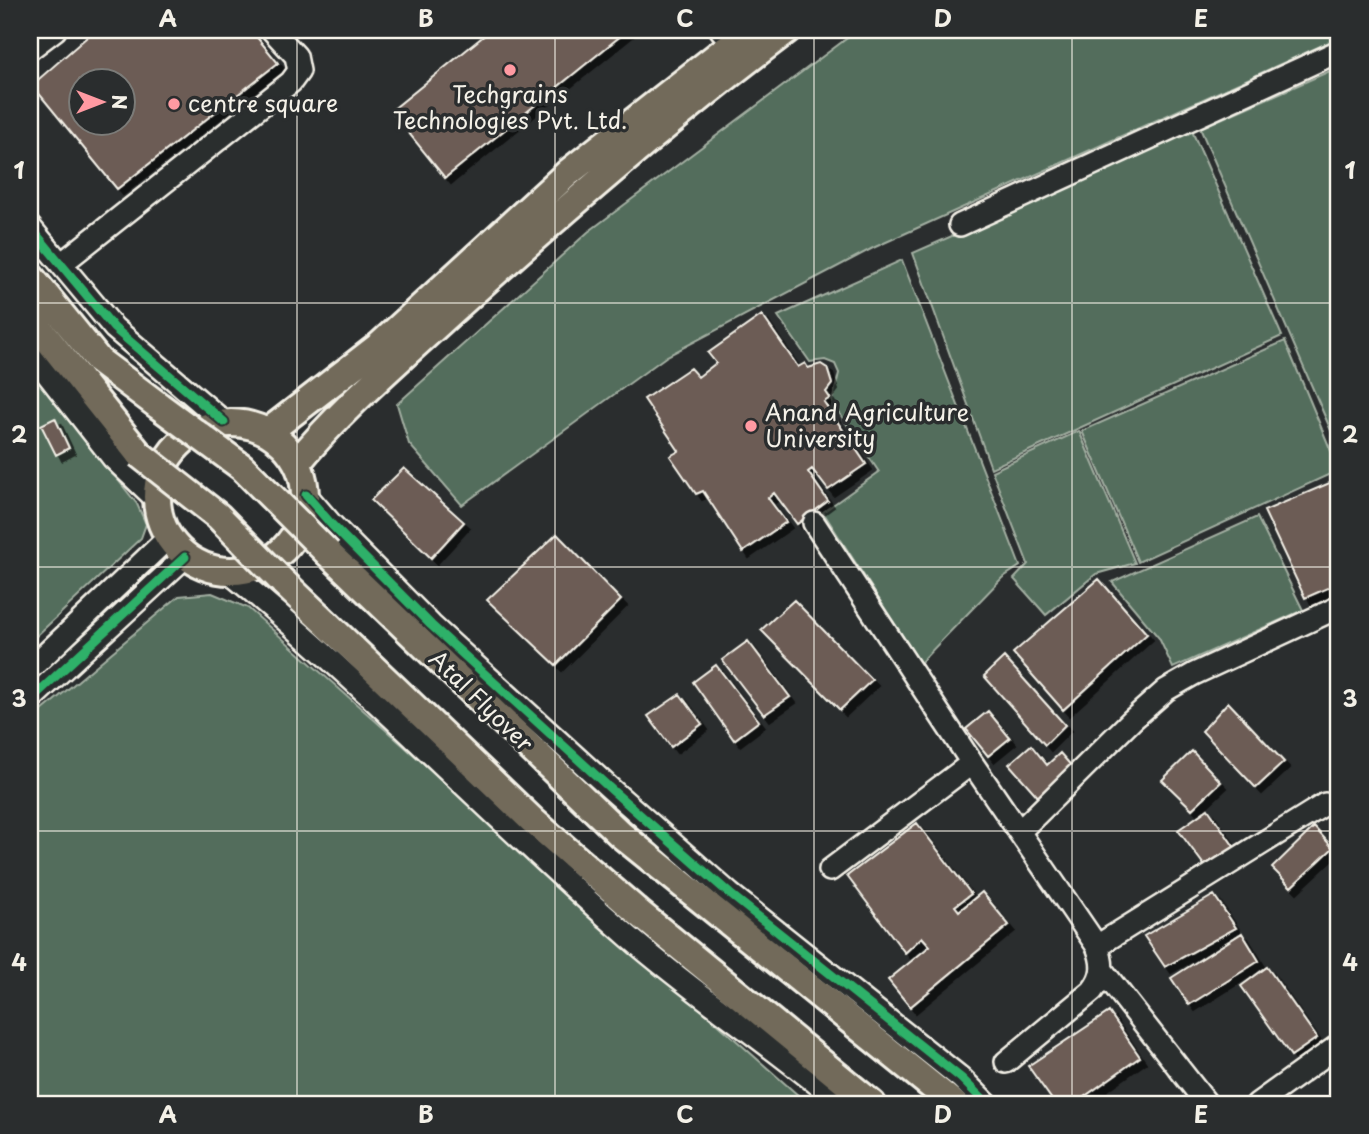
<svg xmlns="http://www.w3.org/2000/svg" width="1369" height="1134" font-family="'Playpen Sans',sans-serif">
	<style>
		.green { fill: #526d5c; stroke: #a3afa2; stroke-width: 2 }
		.building { fill: #6c5b55; stroke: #f4f1e8; stroke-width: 2; fill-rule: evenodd; filter: url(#shadow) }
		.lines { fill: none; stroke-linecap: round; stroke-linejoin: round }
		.minor-casing { stroke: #f4f1e8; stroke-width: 26 }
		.major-casing { stroke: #f4f1e8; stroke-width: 32 }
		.minor { stroke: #2a2d2e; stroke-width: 21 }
		.major { stroke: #726b5a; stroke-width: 26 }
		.major-bridge-casing { stroke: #f4f1e8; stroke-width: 32; stroke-linecap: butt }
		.major-bridge { stroke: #726b5a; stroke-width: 26 }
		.cycleway-casing { stroke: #2a2d2e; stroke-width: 13 }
		.cycleway { stroke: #2db169; stroke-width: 9 }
		.grid { fill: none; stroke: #f4f1e8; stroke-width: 2; stroke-opacity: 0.55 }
		.poi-dot { fill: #ff9aa2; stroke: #2a2d2e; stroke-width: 2.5 }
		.labels { text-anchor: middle; stroke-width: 7; stroke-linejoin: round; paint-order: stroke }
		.poi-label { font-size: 23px; fill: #f4f1e8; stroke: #2a2d2e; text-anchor: start }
		.street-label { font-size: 23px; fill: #f4f1e8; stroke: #2a2d2e }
		.neatline { fill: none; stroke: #f4f1e8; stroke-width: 2.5 }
		.grid-label { font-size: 23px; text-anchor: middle; font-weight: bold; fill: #f4f1e8 }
	</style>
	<defs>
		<filter id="shadow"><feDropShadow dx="6" dy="6" stdDeviation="0" flood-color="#0009"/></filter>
	</defs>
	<rect width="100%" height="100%" fill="#2a2d2e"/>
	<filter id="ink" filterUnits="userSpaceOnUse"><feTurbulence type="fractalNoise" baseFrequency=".0143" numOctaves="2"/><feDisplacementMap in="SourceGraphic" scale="14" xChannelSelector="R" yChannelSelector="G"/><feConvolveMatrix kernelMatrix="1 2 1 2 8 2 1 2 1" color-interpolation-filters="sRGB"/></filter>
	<g filter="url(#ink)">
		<!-- green -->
		<path class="green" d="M858 30H1331L1336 39 873 248 667 356 462 505 409 444 397 404 588 232Z
			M1339 67V449L1200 128Z
			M1192 131 1282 336 991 468 913 253Z
			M902 260 1020 566 1002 578 920 663 823 512 879 472 832 402 839 373 835 364 825 360 810 362 778 316Z
			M1285 341 1339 470 1138 562 1082 431Z
			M30 369 137 504 146 524 141 538 30 642Z
			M1079 431 1135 563 1096 574 1046 615 1014 579 1028 564 992 471Z
			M1257 517 1303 610 1173 668 1159 638 1112 582Z
			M212 593 248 608 808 1104H30V721L179 596Z"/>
		<!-- building -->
		<path class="building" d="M95 30H251L278 63 117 189 32 85ZM80 80H122V122H80Z
			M491 30H628L445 178 391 111Z
			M762 315 798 367 805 363 808 368 821 364 827 368 832 384 826 392 830 398 824 402 866 464 828 490 812 469 808 472 828 501 797 524 774 493 768 498 786 522 743 552 703 491 696 494 670 456 679 451 644 399 690 368 698 377 716 363 708 353Z
			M55 418 69 448 56 455 41 425Z
			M404 468 464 522 431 558 371 500Z
			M1339 479V583L1305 598 1264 511Z
			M557 534 621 600 556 665 487 600Z
			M1099 579 1147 634 1063 710 1013 653Z
			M794 600 872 680 840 710 761 630Z
			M748 641 790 697 764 715 722 660Z
			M1004 657 1065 725 1045 745 984 676Z
			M716 665 759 721 734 740 693 682Z
			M680 694 702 724 671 747 648 716Z
			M1228 702 1284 762 1256 788 1202 731Z
			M988 711 1010 738 988 756 966 729Z
			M1031 745 1047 765 1060 753 1074 769 1040 799 1009 764Z
			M1192 751 1221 782 1192 809 1162 780Z
			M1208 809 1235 848 1207 869 1178 830Z
			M917 823 971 894 955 906 959 911 982 892 1009 925 910 1007 888 980 930 946 922 937 905 953 847 876Z
			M1314 827 1333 848 1291 887 1272 868Z
			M1214 895 1236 928 1165 967 1144 936Z
			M1242 933 1259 961 1189 1005 1171 978Z
			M1267 967 1317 1038 1291 1056 1241 986Z
			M1109 1012 1140 1057 1074 1104H1055L1028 1066Z"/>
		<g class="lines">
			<defs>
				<path id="minor" d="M721 30 733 43
					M30 49 55 30
					M960 225 1339 51
					M30 227 114 328 224 422
					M61 264 291 82 299 71 296 56 272 30
					M30 352 113 458 157 500
					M306 495 332 525 431 625 613 791 730 894 961 1078 987 1104
					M814 523 972 763 1097 946C1104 964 1104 976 1092 991L1006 1062
					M230 573C369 687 493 819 629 937 697 996 773 1046 842 1104
					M30 669 168 538
					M30 700 185 557
					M1019 832 1132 720 1166 690 1194 674 1339 607
					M830 870 972 763
					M1097 946 1325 804
					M1102 970 1207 1104
					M1257 1104 1339 1045"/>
				<path id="major" d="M30 276 99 361 159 406
					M30 317 139 454
					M157 497a74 74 0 1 1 148 0a74 74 0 1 1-148 0Z
					M268 432 379 346 569 172 750 30
					M297 463C342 408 397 362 449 314 558 215 670 118 787 30
					M328 553 620 834 954 1104
					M283 582 533 821 639 913 872 1104"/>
			</defs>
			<!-- minor casing -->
			<use href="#minor" class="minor-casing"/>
			<!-- major casing -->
			<use href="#major" class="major-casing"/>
			<!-- minor -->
			<use href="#minor" class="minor"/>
			<!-- major -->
			<use href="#major" class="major"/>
			<defs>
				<path id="major-bridge" d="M159 406 242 467 328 553
					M139 454 218 516 283 582"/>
			</defs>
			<!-- major-bridge casing -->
			<use href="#major-bridge" class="major-bridge-casing"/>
			<!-- major-bridge -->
			<use href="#major-bridge" class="major-bridge"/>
			<defs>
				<path id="cycleway" d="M30 227 114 328 224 422
					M306 495 332 525 431 625 613 791 730 894 961 1078 987 1104
					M30 700 185 557"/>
			</defs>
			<!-- cycleway casing -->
			<use href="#cycleway" class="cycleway-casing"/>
			<!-- cycleway -->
			<use href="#cycleway" class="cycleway"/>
		</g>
	</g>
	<!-- grid -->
	<path class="grid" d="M297 30V1104M555 30V1104M814 30V1104M1072 30V1104M30 303H1339M30 567H1339M30 831H1339"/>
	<!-- markers -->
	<g class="poi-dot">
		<circle cx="510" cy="70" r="7"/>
		<circle cx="174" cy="104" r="7"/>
		<circle cx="751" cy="426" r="7"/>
	</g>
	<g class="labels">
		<!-- poi labels -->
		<g class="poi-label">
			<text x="510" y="103" text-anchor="middle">Techgrains<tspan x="510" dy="26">Technologies Pvt. Ltd.</tspan></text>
			<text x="188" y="112">centre square</text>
			<text x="765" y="421">Anand Agriculture<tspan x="765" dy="26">University</tspan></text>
		</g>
		<!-- street labels -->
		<g class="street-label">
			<text transform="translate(481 701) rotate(44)" y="8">Atal Flyover</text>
		</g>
	</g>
	<!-- margin -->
	<rect width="1369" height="1134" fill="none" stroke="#2a2d2e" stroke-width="77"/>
	<!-- north arrow -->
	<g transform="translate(102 102) rotate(90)"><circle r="33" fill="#2a2d2e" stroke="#7b7b78" stroke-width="2"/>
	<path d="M0-5L12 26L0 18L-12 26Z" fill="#ff9aa2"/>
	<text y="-10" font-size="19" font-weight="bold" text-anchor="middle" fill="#f4f1e8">N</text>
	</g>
	<rect x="38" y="38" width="1292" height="1058" class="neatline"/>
	<g class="grid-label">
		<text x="168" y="27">A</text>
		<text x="426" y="27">B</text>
		<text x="685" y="27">C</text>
		<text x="943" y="27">D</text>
		<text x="1201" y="27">E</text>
		<text x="19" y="179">1</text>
		<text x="1350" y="179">1</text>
		<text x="19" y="443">2</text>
		<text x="1350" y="443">2</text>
		<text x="19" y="707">3</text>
		<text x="1350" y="707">3</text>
		<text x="19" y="971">4</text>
		<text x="1350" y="971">4</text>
		<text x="168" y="1123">A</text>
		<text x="426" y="1123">B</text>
		<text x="685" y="1123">C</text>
		<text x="943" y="1123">D</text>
		<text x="1201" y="1123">E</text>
	</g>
</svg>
